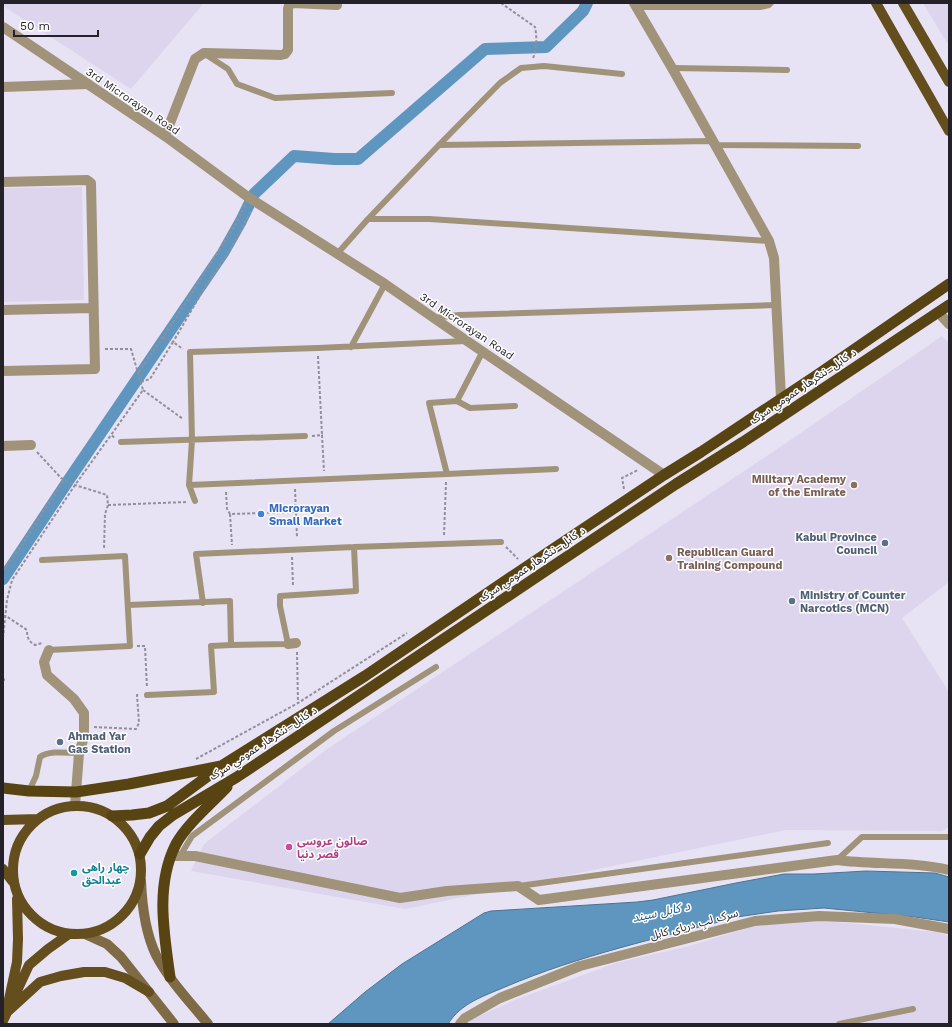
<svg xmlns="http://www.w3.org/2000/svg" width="952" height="1027" font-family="'Work Sans','Noto Sans Arabic',sans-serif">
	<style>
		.built { fill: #ddd5ed }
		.water { fill: #5f96bf; stroke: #4d7392 }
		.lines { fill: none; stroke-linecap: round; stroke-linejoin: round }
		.canal { stroke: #5f96bf; stroke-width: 12 }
		.path { stroke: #928f9b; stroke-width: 2; stroke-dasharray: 3 2; stroke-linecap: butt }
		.service { stroke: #a0937a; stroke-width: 6 }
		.minor { stroke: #a0937a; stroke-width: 10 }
		.tertiary { stroke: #a0937a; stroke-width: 10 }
		.secondary { stroke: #7e6b46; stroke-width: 10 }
		.primary { stroke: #654e1d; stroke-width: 10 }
		.trunk { stroke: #584312; stroke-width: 11 }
		.education-dot { fill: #8d6e63; stroke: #fff; stroke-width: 1.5 }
		.shop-dot { fill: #3f7fe0; stroke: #fff; stroke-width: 1.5 }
		.service-dot { fill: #5c6f8a; stroke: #fff; stroke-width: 1.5 }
		.hotel-dot { fill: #d1479c; stroke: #fff; stroke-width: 1.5 }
		.culture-dot { fill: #0f9aa8; stroke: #fff; stroke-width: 1.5 }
		.labels { text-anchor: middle; stroke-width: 3; stroke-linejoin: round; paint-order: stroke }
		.street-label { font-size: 11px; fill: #242228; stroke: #fff }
		.education-label { font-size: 11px; font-weight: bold; fill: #785e54; stroke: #fff; text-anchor: end }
		.shop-label { font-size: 11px; font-weight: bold; fill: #366cbe; stroke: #fff; text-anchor: start }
		.service-label { font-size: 11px; font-weight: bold; fill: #4e5e75; stroke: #fff; text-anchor: start }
		.hotel-label { font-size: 11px; font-weight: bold; fill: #b23c85; stroke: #fff; text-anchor: start }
		.culture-label { font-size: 11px; font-weight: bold; fill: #0d838f; stroke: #fff; text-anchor: start }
		.water-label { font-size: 12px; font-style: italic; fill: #1b5a83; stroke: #fff }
	</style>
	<rect width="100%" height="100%" fill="#e8e3f4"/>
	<!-- built -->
	<path class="built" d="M3 3H204L131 89 3 6Z
		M923 3H949V46Z
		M82 187 84 300 3 302V188Z
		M942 336 949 343V582L902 618 949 692V827L942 831 786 830 405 909 191 871 204 844 327 749 786 443Z
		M818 920 936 932 949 936V1024H467L470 1020 517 999 616 963 689 946 751 927Z"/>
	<!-- water -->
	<path class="water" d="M866 871 935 873 949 877V922L915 917 824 908 778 911 737 917C659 938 580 955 505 987 484 996 461 1003 448 1024H328L365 992 402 964 484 913 491 911 637 902 653 900 736 883 784 874H814Z"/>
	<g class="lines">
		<!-- canal -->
		<path class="canal" d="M3 579 68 481 223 253 241 221 254 194 294 156 334 159H358L485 49 546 47 583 11 587 3"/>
		<!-- path -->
		<path class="path" d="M501 3 535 27C537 36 537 50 533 58
			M163 337 173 342 205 287 236 240 251 210
			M105 349H131L143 390 111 435 115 438
			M318 356 322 435
			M139 372 183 307 236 224 245 205
			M141 382 150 379 173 342 183 349
			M143 390 183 419
			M312 436 322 435 324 471
			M37 452 61 478 75 485 107 495 108 505 105 514 104 549
			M295 489 296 512
			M624 489 622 478 638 470
			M226 492 227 509 230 514 296 512 297 538
			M108 505 187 502
			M230 514 232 545
			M444 535 446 482
			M506 547 518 559
			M292 557 293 586
			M3 570 19 549 65 479
			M3 616H6L27 630C27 639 29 641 35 645L42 643
			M3 638 7 600 12 580 75 485 111 435
			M137 646H145L147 688
			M297 652 298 703
			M3 678 5 682
			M94 727 136 729 139 723 137 695H139
			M196 759 298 703 407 633"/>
		<!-- service -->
		<path class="service" d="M636 7H760L769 5 771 3
			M205 54 228 69 237 84 275 98 392 93
			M672 68 787 70
			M439 145 713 141
			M715 145 858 146
			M368 219H429L769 241
			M337 254 368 219 439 145 500 83 521 68 544 66 622 74
			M434 318 459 315 777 305
			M351 347 385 284
			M483 351 457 401 470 408 515 406
			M457 401 429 403 447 474 556 469
			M121 442 305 436
			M189 485 447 474
			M195 501 189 485 192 440 190 352 318 348 466 341
			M42 560 125 556 130 646 49 650
			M203 603 196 554 354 547
			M128 605 230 601 231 645 288 644 280 606V596L356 591 354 547 501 542
			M147 695 214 692 211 646 231 645
			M29 791 36 776 40 757C50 750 67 753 79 753
			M180 856 192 836 334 731 436 667
			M837 860 862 837H949
			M519 886 828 843
			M839 1024 913 1009"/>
		<!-- minor -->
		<path class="minor" d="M634 3 672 68 769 241 774 258 781 398
			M3 87 88 84
			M165 136 195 59 204 53 281 55 285 54 288 50V9L289 5 293 3 337 5
			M3 182 87 180 91 183 95 369 3 371
			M3 310 93 308
			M938 312 949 324
			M3 446 31 445
			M288 644 296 643
			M49 650 44 662 47 675 74 699 84 713V737L79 753 75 806
			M172 856H195L400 898 447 891 518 886 539 900 837 860C874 865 912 861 949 870
			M460 1024 465 1018 500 998 580 966 755 921 819 916 895 919 949 929"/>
		<!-- tertiary -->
		<path class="tertiary" d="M3 27 165 136 248 197 385 284 467 341 664 475"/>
		<!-- secondary -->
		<path class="secondary" d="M141 881C142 906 145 932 156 955 169 980 190 1002 208 1024
			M85 934 107 944 121 957 174 1024"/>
		<!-- primary -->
		<path class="primary" d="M876 3 949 131
			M903 3 949 82
			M13 870a64 64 0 1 1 128 0a64 64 0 1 1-128 0Z
			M3 820 38 819
			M3 869 13 882
			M6 1013 40 982 61 976 84 972H105L125 978 149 992
			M6 1013 17 962 18 939 17 899
			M3 1021 29 965 48 949 69 934"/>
		<!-- trunk -->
		<path class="trunk" d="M3 788 29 791 76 792 129 784 221 766
			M112 816 132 815 149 813 167 806 223 765 365 676 508 579 664 475 701 452 817 375 949 284
			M140 854 150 837 159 826 173 815 237 777 547 570 676 484 743 442 949 305
			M170 977C164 933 155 885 176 844 187 824 211 804 227 787"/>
	</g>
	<!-- markers -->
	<g class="education-dot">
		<circle cx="854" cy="485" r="4"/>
		<circle cx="669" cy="558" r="4"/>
	</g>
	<circle class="shop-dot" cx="261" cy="514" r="4"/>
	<g class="service-dot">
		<circle cx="885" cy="543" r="4"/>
		<circle cx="792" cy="601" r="4"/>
		<circle cx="60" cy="742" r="4"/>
	</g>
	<circle class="hotel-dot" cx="289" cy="847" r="4"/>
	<circle class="culture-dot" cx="74" cy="873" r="4"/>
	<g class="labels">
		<!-- street labels -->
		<g class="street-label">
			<text transform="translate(133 101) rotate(34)" y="4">3rd Microrayan Road</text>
			<text transform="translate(467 326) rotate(34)" y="4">3rd Microrayan Road</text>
			<text transform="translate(803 386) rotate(-34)" y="4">د کابل–ننګرهار عمومي سړک</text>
			<text transform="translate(532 564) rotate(-34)" y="4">د کابل–ننګرهار عمومي سړک</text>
			<text transform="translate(263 743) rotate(-33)" y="4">د کابل–ننګرهار عمومي سړک</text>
			<text transform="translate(694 924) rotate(-15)" y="4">سرک لبِ دریای کابل</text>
		</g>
		<!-- education labels -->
		<g class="education-label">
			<text x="846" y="483">Military Academy<tspan x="846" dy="13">of the Emirate</tspan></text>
			<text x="677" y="556" text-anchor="start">Republican Guard<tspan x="677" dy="13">Training Compound</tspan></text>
		</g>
		<!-- shop labels -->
		<g class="shop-label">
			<text x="269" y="512">Microrayan<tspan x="269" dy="13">Small Market</tspan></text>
		</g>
		<!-- service labels -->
		<g class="service-label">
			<text x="877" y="541" text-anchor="end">Kabul Province<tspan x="877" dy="13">Council</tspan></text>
			<text x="800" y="599">Ministry of Counter<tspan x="800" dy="13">Narcotics (MCN)</tspan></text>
			<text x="68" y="740">Ahmad Yar<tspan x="68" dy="13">Gas Station</tspan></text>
		</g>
		<!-- hotel labels -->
		<g class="hotel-label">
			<text x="297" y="845">صالون عروسی<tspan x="297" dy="13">قصر دنیا</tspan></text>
		</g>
		<!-- culture labels -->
		<g class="culture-label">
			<text x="82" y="871">چهار راهی<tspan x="82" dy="13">عبدالحق</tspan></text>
		</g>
		<!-- water labels -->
		<g class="water-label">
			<text transform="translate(661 912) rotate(-12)" y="4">د کابل سيند</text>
		</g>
	</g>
	<!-- border -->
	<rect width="952" height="1027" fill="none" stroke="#242228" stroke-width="8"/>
	<!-- scale -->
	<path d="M14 30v6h84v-6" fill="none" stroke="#242228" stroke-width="2"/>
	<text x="20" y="30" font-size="12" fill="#242228" stroke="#ffffff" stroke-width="3" paint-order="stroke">50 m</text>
</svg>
